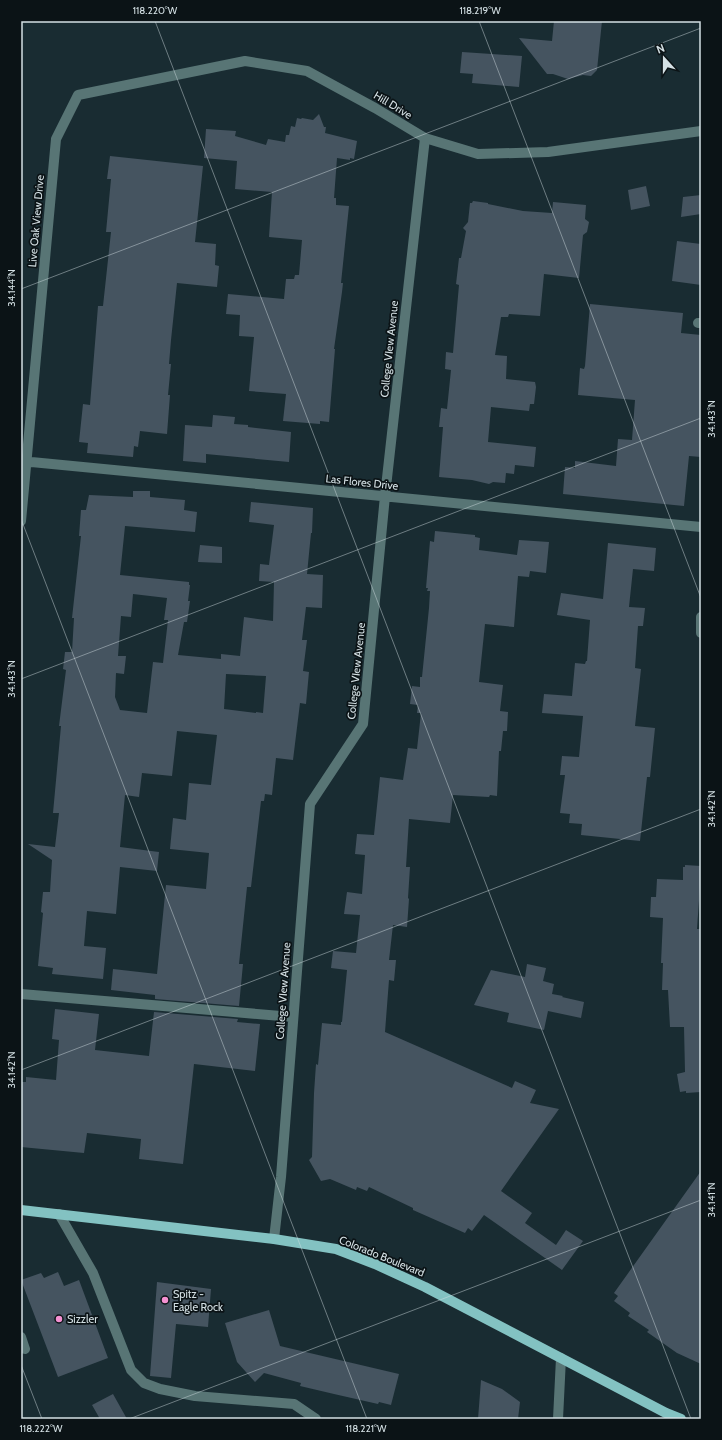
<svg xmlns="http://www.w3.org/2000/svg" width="722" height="1440" font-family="Cabin,sans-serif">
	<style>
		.building { fill: #455460; fill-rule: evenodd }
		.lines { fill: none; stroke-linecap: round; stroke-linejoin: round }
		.minor { stroke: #587575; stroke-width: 10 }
		.major { stroke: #83c2c2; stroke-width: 10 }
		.ticks { fill: none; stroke: #d4e0e4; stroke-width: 1; stroke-opacity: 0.45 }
		.poi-dot { fill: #f591d2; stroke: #0b1316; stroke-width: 1.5 }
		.labels { text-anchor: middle; stroke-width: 3.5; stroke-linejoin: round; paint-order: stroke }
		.street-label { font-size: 11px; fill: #d4e0e4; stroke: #0b1316 }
		.poi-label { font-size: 11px; fill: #d4e0e4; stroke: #0b1316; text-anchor: start }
		.neatline { fill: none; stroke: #d4e0e4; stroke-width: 1.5 }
		.ticks-label { font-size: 10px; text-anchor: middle; fill: #d4e0e4 }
	</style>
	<rect width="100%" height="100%" fill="#192c32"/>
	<!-- building -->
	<path class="building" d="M554 21H602L597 70 591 76 583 75 568 79 553 74H547L519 38 552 41Z
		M462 52 522 56 519 87 472 83 473 74 460 73Z
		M319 114 324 127H326L325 133 357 141 354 159 350 158V160L337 158 334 198H336V205L349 206 341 283H343L342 292 334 349H335L329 422 320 421V424L283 421 286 394 249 391 254 337 239 336 240 315 226 314 228 294 284 299 286 279H294L295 275H299L302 240 269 237 272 192 235 189 237 161 204 158 206 129 236 131 235 136 266 145 268 139 285 142 286 135H289L291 126 295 127 297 118 301 119 302 118 313 120Z
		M110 156 203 166 195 242 216 244 215 265 219 266 217 287 177 283 171 340 169 364H171L168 395H170L167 434 140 431 138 447 134 446 133 457 87 453 88 443 79 442 83 404 90 405 98 306H103L111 232H106L111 179H107Z
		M646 186 650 206 631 210 628 190Z
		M701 195V214L681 217 683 197Z
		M473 201 488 203V204L523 211 552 213 553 202 586 205 585 219 589 222 587 232 583 235 579 278 544 274 540 316 509 314 508 317H501L495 355 507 356 506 379 535 382 536 387 534 404H530L529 411 491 407 488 442 536 447 534 467 515 465 514 474 506 473 505 483 493 482 489 484 472 480 439 477 443 427H439L441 408 447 409 451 370 445 369 446 352 453 353 459 285 456 284 459 258H461L466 231 463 228 468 222 470 203H472Z
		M677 241 701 244V285L672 281Z
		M590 304 683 313 681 333 701 335V457L689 456 684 506 563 494 565 467 575 468V461L616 466 618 439 632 440 635 400 578 395 580 368 584 369 585 366Z
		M213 415 235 417 234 424 248 425V427L291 432 289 462 206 454V463L183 461 185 425 212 427Z
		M133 491H150V497L185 500 184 510 197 512 195 532 125 526 120 575 189 582V585H190L188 601H190L187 622H184L178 655 221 659V654L240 656 244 617 273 621 274 582 259 581 260 564 269 565 274 525 249 522 251 502 313 508 312 533H311L307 574 323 575 322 608 306 607 302 640H307L303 671 309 672 306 704 300 703 293 760 276 758 272 795 265 794 264 801H261L251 887H247L239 964H243L239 1006 155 999V995L111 990 113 969 157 974 166 885 206 889 209 853 170 849 173 818 186 820 189 783 211 785 217 735 177 731 172 776 142 773 139 797 125 795 120 847 159 852 157 871 120 867 116 914 87 911 84 946 106 948 103 979 52 974 53 968 38 966 43 913 41 912 43 892H50L52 860 28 844 55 847 59 813H53L61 726H59L66 670 63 669 65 652H72L74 618H72L81 536H79L81 510H86L89 495 133 497ZM133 594 167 598 164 620H168L163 663 153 662 147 713 120 710 115 697 116 673 124 674 126 656H118L121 616 131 617ZM226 674 266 676 263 713 256 712V713L224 709Z
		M435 531 475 535V537L480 538 479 550 517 555 519 540 549 542 546 573 530 571 529 577 518 576 514 627 485 624 479 682 503 685 500 711 508 712 507 731H503L501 751H499L497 796 490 795 489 797 453 795 450 823 409 819 406 867H410L408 898 409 899 407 927 393 925 389 960H396L394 981 389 980 385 1032 512 1088 515 1081 536 1090 530 1103 559 1109 501 1191 532 1213 525 1223 556 1245 566 1230 583 1241 562 1270 484 1215 472 1231 468 1228 465 1233 413 1210V1208L369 1187 367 1191 357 1187 356 1190 330 1179 321 1181 309 1160 312 1157 314 1093 316 1064 318 1065 322 1023 341 1025V1022H342L347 970 331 968 333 951 356 953 360 915 344 914 347 892 362 894 365 855 355 854 357 834 374 835 380 777 403 780 408 748 417 749 421 713H417L418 705 410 704 412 686 420 687V677H422L429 608 430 591H427L428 588H426L430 541 434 542Z
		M608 543 656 548 654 571 633 569 629 607 645 608 643 626H638L635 668 641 669 635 726 655 728 650 777H647L640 841 581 835 582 824 569 823 570 814 560 813 565 775H560L562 756 579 757 583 716 542 713 544 694 572 696 575 663 585 664 586 661H587L590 620 557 615 561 593 603 599Z
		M200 545 222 547V563L198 562Z
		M685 865 701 866V886H700L697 929H701V1092L686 1093V1091L680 1092 677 1074 685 1072 684 1027H670L668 990H662L663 963H661L663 918 650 917 651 897H656L657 879 683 880V867H685Z
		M527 964 546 968 543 981 554 984 552 994 563 996 562 997 584 1002 581 1018 548 1011 544 1030 507 1022 509 1013 474 1005 491 970 525 977Z
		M55 1009 99 1014 95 1050 149 1056 154 1012 238 1019 237 1022 260 1024 255 1071 194 1064 183 1164 139 1159 141 1139 87 1133 84 1153 21 1147V1082H26V1077L56 1080 59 1040 52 1039Z
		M701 1171V1364L677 1353 647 1332 649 1330 628 1316 630 1313 614 1301 618 1296 614 1293Z
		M58 1272 64 1286 79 1280 108 1358 58 1377 21 1280 41 1273 44 1278Z
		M157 1282 211 1289 208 1327 176 1324 171 1378 150 1376Z
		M269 1310 280 1346 399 1374 391 1405 379 1402 378 1404 334 1394 300 1386 301 1383 264 1373 255 1382 237 1362 225 1323Z
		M481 1380 502 1389 520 1402 518 1419H478Z
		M113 1394 127 1419H100L92 1405Z"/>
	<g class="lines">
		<!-- minor -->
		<path class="minor" d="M698 323H701
			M21 461 701 527
			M21 521 56 139 78 95 245 61 307 71 375 108 425 138 478 154 548 152 701 131
			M701 617V633
			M21 994 293 1017
			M59 1214 93 1273 131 1370 144 1383 160 1389 195 1396 294 1404 316 1419
			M274 1239 281 1177 310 804 363 724 385 496 425 138
			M21 1337 25 1349 21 1348
			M558 1419 561 1358"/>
		<!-- major -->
		<path class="major" d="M21 1210 274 1239 336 1249 375 1264 425 1287 666 1413 681 1419"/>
	</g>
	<!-- ticks -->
	<path class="ticks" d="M155 21 691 1419M479 21 701 598M21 289 701 28M21 519 367 1419M21 679 701 418M21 1070 701 809M21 1365 42 1419M129 1419 701 1200"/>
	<!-- markers -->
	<g class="poi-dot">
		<circle cx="165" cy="1300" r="4"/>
		<circle cx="59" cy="1319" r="4"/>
	</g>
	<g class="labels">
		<!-- street labels -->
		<g class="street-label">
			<text transform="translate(393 105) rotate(31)" y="4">Hill Drive</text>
			<text transform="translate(36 221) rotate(-85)" y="4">Live Oak View Drive</text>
			<text transform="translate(389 349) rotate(-84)" y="4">College VIew Avenue</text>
			<text transform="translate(362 482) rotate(6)" y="4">Las Flores Drive</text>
			<text transform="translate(356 671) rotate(-84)" y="4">College VIew Avenue</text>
			<text transform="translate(283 991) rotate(-86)" y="4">College VIew Avenue</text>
			<text transform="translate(382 1256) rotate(22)" y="4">Colorado Boulevard</text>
		</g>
		<!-- poi labels -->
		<g class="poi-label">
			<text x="173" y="1298">Spitz -<tspan x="173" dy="13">Eagle Rock</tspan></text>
			<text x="67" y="1323">Sizzler</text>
		</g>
	</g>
	<!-- border -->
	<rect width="722" height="1440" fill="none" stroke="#0b1316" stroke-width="44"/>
	<!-- north arrow -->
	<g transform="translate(664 58) rotate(339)" stroke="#0b1316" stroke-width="3" paint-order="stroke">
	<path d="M0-3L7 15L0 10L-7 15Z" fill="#d4e0e4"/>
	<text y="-6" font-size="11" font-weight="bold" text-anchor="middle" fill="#d4e0e4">N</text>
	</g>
	<rect x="22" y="22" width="678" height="1396" class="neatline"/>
	<g class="ticks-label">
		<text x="155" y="14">118.220°W</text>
		<text x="480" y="14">118.219°W</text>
		<text transform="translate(11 288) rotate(-90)" y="4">34.144°N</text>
		<text transform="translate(711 419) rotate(-90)" y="4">34.143°N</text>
		<text transform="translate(11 679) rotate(-90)" y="4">34.143°N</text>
		<text transform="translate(711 809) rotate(-90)" y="4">34.142°N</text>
		<text transform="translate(11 1070) rotate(-90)" y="4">34.142°N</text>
		<text transform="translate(711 1200) rotate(-90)" y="4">34.141°N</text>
		<text x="41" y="1432">118.222°W</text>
		<text x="366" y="1432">118.221°W</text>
	</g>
</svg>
